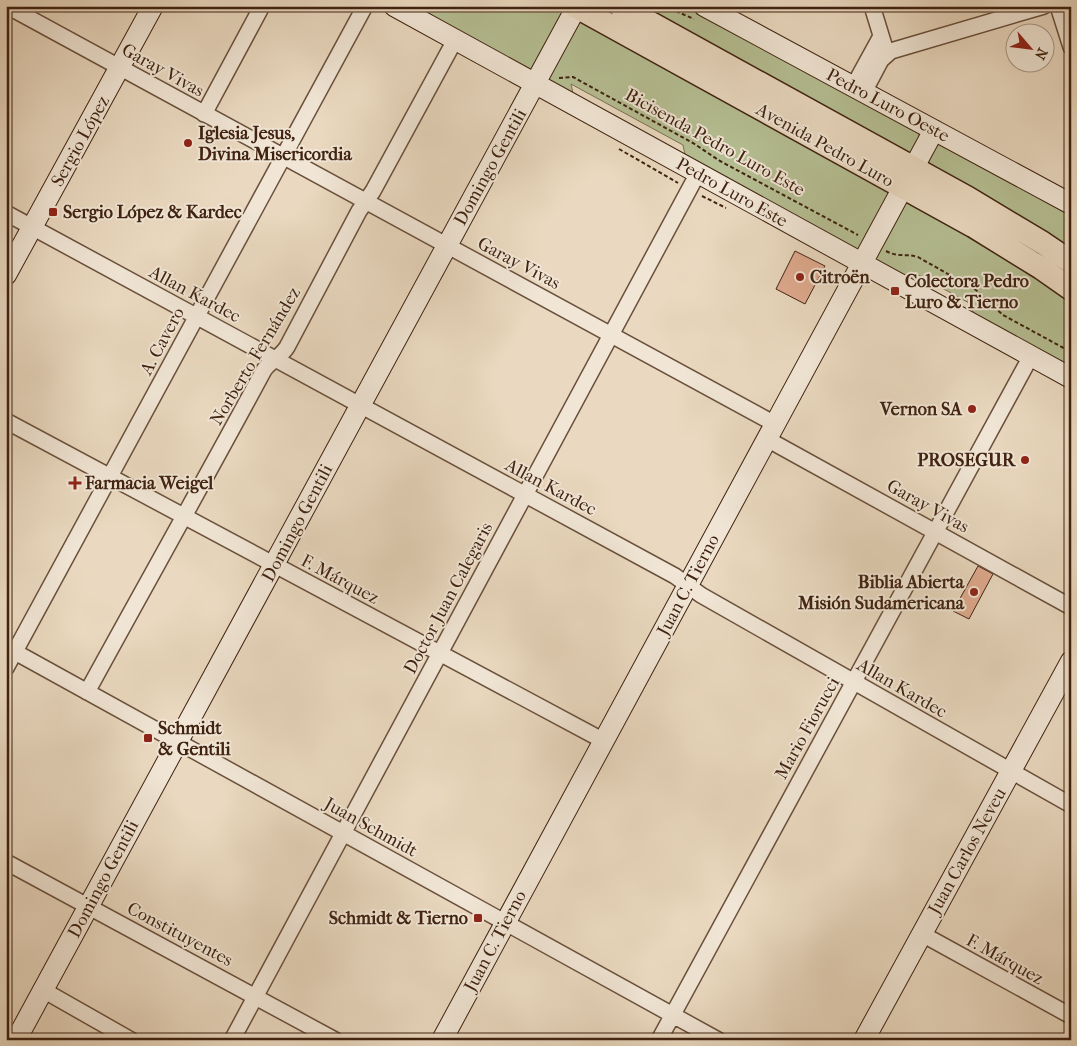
<svg xmlns="http://www.w3.org/2000/svg" width="1077" height="1046" font-family="'IM FELL French Canon',serif">
	<style>
		.green { fill: #b5bf93; stroke: #7a7052 }
		.building { fill: #e0aa8f; stroke: #3f2210 }
		.lines { fill: none; stroke-linecap: round; stroke-linejoin: round }
		.street-casing { stroke: #6a503c; stroke-width: 18 }
		.secondary-casing { stroke: #3f2210; stroke-width: 22 }
		.primary-casing { stroke: #3f2210; stroke-width: 25 }
		.path { stroke: #3f2210; stroke-width: 2; stroke-dasharray: 4 2.5; stroke-linecap: butt }
		.street { stroke: #f1e6d6; stroke-width: 15 }
		.secondary { stroke: #f1e6d6; stroke-width: 20 }
		.primary { stroke: #ead9c0; stroke-width: 22 }
		.poi-dot { fill: #8f2418; stroke: #f1e6d6; stroke-width: 2 }
		.labels { text-anchor: middle; stroke-width: 4; stroke-linejoin: round; paint-order: stroke }
		.street-label { font-size: 18px; fill: #3f2210; stroke: #f1e6d6 }
		.poi-label { font-size: 18px; font-weight: bold; fill: #3f2210; stroke: #f1e6d6; text-anchor: start }
	</style>
	<rect width="100%" height="100%" fill="#ead9c0"/>
	<filter id="stains"><feTurbulence type="fractalNoise" baseFrequency=".004" numOctaves="4"/><feColorMatrix values="0 0 0 0 .2 0 0 0 0 .09 0 0 0 0 .02 0 0 0 .5 -.17"/></filter>
	<radialGradient id="worn" r=".72"><stop offset=".6" stop-color="#630" stop-opacity="0"/><stop offset="1" stop-color="#630" stop-opacity=".3"/></radialGradient>
	<!-- green -->
	<path class="green" d="M406 6H561L563 13 532 72Z
		M632 6H689L915 128 920 137 911 156Z
		M579 21 892 189 860 249 856 250 686 159 683 145 571 84 574 98 550 82 549 77Z
		M938 142 1071 213V255L929 166V161Z
		M912 201 1071 297V369L974 315 971 304 913 272 915 283 874 260 905 203Z"/>
	<!-- building -->
	<path class="building" d="M795 251 825 266 805 304 776 289Z
		M978 566 993 574 969 619 953 611Z"/>
	<g class="lines">
		<defs>
			<path id="street" d="M7 6 775 424
				M872 6 884 45
				M1058 6 1071 47
				M853 87 881 36
				M864 92 881 60 891 51 1044 6
				M204 114 262 6
				M6 213 675 576 701 595 1071 805
				M6 421 604 741
				M767 439 1071 607
				M6 647 718 1040
				M6 668 365 6
				M87 692C146 584 206 478 264 370 270 361 281 357 287 347L359 211 373 191 455 40
				M6 862 335 1040
				M922 934 1071 1016
				M43 990 131 1040
				M232 1040 698 173
				M659 1040 1031 356"/>
			<path id="secondary" d="M394 6 1071 378
				M704 6 1071 204
				M6 275 153 6
				M16 1040 577 6
				M442 1040 934 130
				M864 1040 1071 661"/>
			<path id="primary" d="M575 6 973 226 1041 268 1071 289
				M620 6 968 198 1043 243 1071 262"/>
		</defs>
		<!-- street casing -->
		<use href="#street" class="street-casing"/>
		<!-- secondary casing -->
		<use href="#secondary" class="secondary-casing"/>
		<!-- primary casing -->
		<use href="#primary" class="primary-casing"/>
		<!-- path -->
		<path class="path" d="M664 6 694 19
			M559 78 573 77 693 143 720 161 858 235
			M619 149 678 183
			M702 196 726 208
			M1065 220 1071 223
			M886 251C899 258 906 253 918 257L976 290 1003 315 1071 352"/>
		<!-- street -->
		<use href="#street" class="street"/>
		<!-- secondary -->
		<use href="#secondary" class="secondary"/>
		<!-- primary -->
		<use href="#primary" class="primary"/>
	</g>
	<!-- markers -->
	<g class="poi-dot">
		<circle cx="188" cy="143" r="5"/>
		<rect x="48" y="207" width="10" height="10" rx="2.5"/>
		<circle cx="800" cy="277" r="5"/>
		<rect x="890" y="286" width="10" height="10" rx="2.5"/>
		<circle cx="972" cy="409" r="5"/>
		<circle cx="1025" cy="460" r="5"/>
		<path d="M72.5 475.5h5v5h5v5h-5v5h-5v-5h-5v-5h5z"/>
		<circle cx="974" cy="592" r="5"/>
		<rect x="143" y="733" width="10" height="10" rx="2.5"/>
		<rect x="473" y="913" width="10" height="10" rx="2.5"/>
	</g>
	<g class="labels">
		<!-- street labels -->
		<g class="street-label">
			<text transform="translate(163 70) rotate(29)" y="6">Garay Vivas</text>
			<text transform="translate(888 105) rotate(28)" y="6">Pedro Luro Oeste</text>
			<text transform="translate(80 141) rotate(-61)" y="6">Sergio López</text>
			<text transform="translate(715 142) rotate(29)" y="6">Bicisenda Pedro Luro Este</text>
			<text transform="translate(825 145) rotate(29)" y="6">Avenida Pedro Luro</text>
			<text transform="translate(490 167) rotate(-61)" y="6">Domingo Gentili</text>
			<text transform="translate(732 192) rotate(29)" y="6">Pedro Luro Este</text>
			<text transform="translate(519 263) rotate(28)" y="6">Garay Vivas</text>
			<text transform="translate(195 294) rotate(28)" y="6">Allan Kardec</text>
			<text transform="translate(162 341) rotate(-62)" y="6">A. Cavero</text>
			<text transform="translate(255 356) rotate(-59)" y="6">Norberto Fernández</text>
			<text transform="translate(551 487) rotate(28)" y="6">Allan Kardec</text>
			<text transform="translate(928 506) rotate(29)" y="6">Garay Vivas</text>
			<text transform="translate(297 523) rotate(-62)" y="6">Domingo Gentili</text>
			<text transform="translate(340 579) rotate(28)" y="6">F. Márquez</text>
			<text transform="translate(688 585) rotate(-62)" y="6">Juan C. Tierno</text>
			<text transform="translate(448 598) rotate(-62)" y="6">Doctor Juan Calegaris</text>
			<text transform="translate(902 688) rotate(30)" y="6">Allan Kardec</text>
			<text transform="translate(807 728) rotate(-61)" y="6">Mario Fiorucci</text>
			<text transform="translate(371 827) rotate(29)" y="6">Juan Schmidt</text>
			<text transform="translate(967 851) rotate(-61)" y="6">Juan Carlos Neveu</text>
			<text transform="translate(103 879) rotate(-62)" y="6">Domingo Gentili</text>
			<text transform="translate(180 934) rotate(28)" y="6">Constituyentes</text>
			<text transform="translate(495 941) rotate(-62)" y="6">Juan C. Tierno</text>
			<text transform="translate(1005 959) rotate(29)" y="6">F. Márquez</text>
		</g>
		<!-- poi labels -->
		<g class="poi-label">
			<text x="198" y="139">Iglesia Jesus,<tspan x="198" dy="21">Divina Misericordia</tspan></text>
			<text x="63" y="218">Sergio López &amp; Kardec</text>
			<text x="810" y="283">Citroën</text>
			<text x="905" y="287">Colectora Pedro<tspan x="905" dy="21">Luro &amp; Tierno</tspan></text>
			<text x="962" y="415" text-anchor="end">Vernon SA</text>
			<text x="1015" y="466" text-anchor="end">PROSEGUR</text>
			<text x="85" y="489">Farmacia Weigel</text>
			<text x="964" y="588" text-anchor="end">Biblia Abierta<tspan x="964" dy="21">Misión Sudamericana</tspan></text>
			<text x="158" y="734">Schmidt<tspan x="158" dy="21">&amp; Gentili</tspan></text>
			<text x="468" y="924" text-anchor="end">Schmidt &amp; Tierno</text>
		</g>
	</g>
	<!-- margin -->
	<rect width="1077" height="1046" fill="none" stroke="#ead9c0" stroke-width="25"/>
	<rect x="8" y="8" width="1062" height="1031" fill="none" stroke="#3f2210" stroke-width="2.5"/>
	<rect x="12" y="12" width="1052" height="1021" fill="none" stroke="#3f2210"/>
	<!-- north arrow -->
	<g transform="translate(1030 48) rotate(118)"><circle r="24" fill="#f1e6d6" stroke="#aa9887"/>
	<path d="M0-4L9 19L0 12L-9 19Z" fill="#8f2418"/>
	<text y="-8" font-size="14" font-weight="bold" text-anchor="middle" fill="#3f2210">N</text>
	</g>
	<rect width="100%" height="100%" filter="url(#stains)"/>
	<rect width="100%" height="100%" fill="url(#worn)"/>
</svg>
